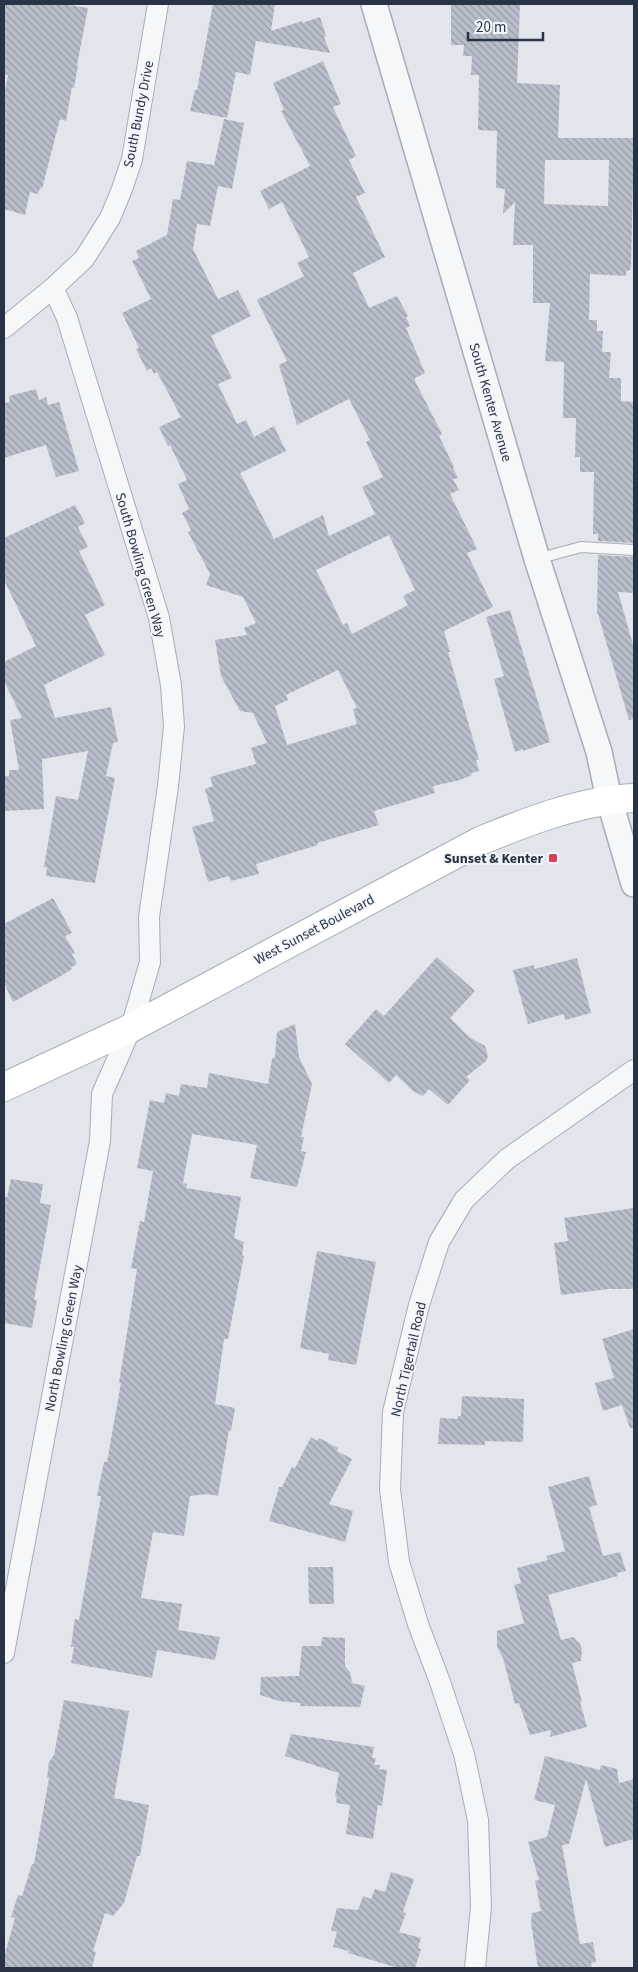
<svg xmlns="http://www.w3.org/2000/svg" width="638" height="1972" font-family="'Source Sans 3',sans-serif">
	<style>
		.building { fill: url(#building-back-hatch); fill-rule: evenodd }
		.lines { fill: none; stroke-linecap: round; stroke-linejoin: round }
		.service-casing { stroke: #a6adb7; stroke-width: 12 }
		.minor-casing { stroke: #a6adb7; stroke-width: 22 }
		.tertiary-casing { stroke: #a6adb7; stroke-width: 28 }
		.secondary-casing { stroke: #a6adb7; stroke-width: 30 }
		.service { stroke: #f5f7f9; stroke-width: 10 }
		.minor { stroke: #f5f7f9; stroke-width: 20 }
		.tertiary { stroke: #f5f7f9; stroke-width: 25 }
		.secondary { stroke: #fff; stroke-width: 28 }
		.poi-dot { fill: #d93e56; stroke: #f2f5f9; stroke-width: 2 }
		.labels { text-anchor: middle; stroke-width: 4; stroke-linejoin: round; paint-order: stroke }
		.street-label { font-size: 14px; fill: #283345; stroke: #f2f5f9 }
		.poi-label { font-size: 14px; font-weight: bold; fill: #283345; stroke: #f2f5f9; text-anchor: end }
	</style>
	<defs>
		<pattern id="building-back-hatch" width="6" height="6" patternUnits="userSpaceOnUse" patternTransform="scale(1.25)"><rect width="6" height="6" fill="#b9bfca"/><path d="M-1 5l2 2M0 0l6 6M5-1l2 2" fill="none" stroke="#969ca6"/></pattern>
	</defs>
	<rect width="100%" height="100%" fill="#e2e6ec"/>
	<!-- building -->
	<path class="building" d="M4 4H63L88 8 77 65H78L74 88 72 87 66 121 60 119 42 189 40 188 38 194 30 192 25 215 4 209V95L8 75 4 74Z
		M213 4H275L271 31 302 21V23L320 17 326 36 324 37 330 53 256 41 250 75 236 72 227 118 190 111 195 90H197Z
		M451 4H520L517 83 560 85 558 138H634L631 267 629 271H626V276L590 274 589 320H597V331H603L602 352H611L609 378H620L621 380V401L634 402V543L598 541V534H593L594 472H580V457H575L576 418H563L564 362 545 361 550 303H533V245H513L515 202 503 214 505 189 496 188 497 131 478 130 479 75H471L472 56H463L464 45H451ZM545 160H609L608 206 544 204Z
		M323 61 341 104 333 107 356 156 349 160 365 193 356 197 385 257 353 273 369 308 397 296 408 316 406 317 410 326 406 328 425 373 415 378V381L442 434 439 436 454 467 453 468 458 478 453 479 459 490 450 494 477 549 467 553 493 607 444 631 450 652H448L479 760H476L479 771 471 773 472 775 460 780 433 786 435 793 374 811 379 825 317 843 318 845 256 864 259 874 231 881 229 876 208 882 192 827 214 821 205 789 213 786 210 777 256 764 251 748 267 743 253 713 240 711 221 676 215 640 247 635 244 628 256 623 243 597 206 585 210 574 188 532 191 530 182 513 189 509 178 484 187 480 170 445 168 446 159 427 181 417 157 372 154 374 151 368 147 371 136 349 139 348 122 313 151 299 132 261 139 258 136 251 167 235 173 199 180 200 187 161 214 165 224 119 244 123 232 189 218 186 210 226 197 224 193 249 218 299 238 290 251 316 211 336 232 378 218 384 237 424 246 420 254 437 274 426 286 451 240 473 274 539 323 515 329 536 375 514 362 487 383 477 366 442 370 440 349 399 297 425 279 365 287 361 257 300 304 276 297 263 309 257 282 202 269 209 260 191 310 166 281 111 284 110 273 83ZM389 535 415 590 403 596 408 605 352 634 347 623 343 625 316 570ZM338 670 357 708 353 709 357 724 287 745 275 706 288 700 286 695Z
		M36 389 39 400 46 397 48 405 59 402 79 471 56 477 46 445 4 458V403L10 402 9 396Z
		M75 505 85 523 78 527 88 547 79 551 105 605 85 615 105 655 44 685 55 718 111 707 118 742 113 743 106 776 115 778 95 883 46 876 47 867H44L56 796 78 800 88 751 42 759 44 809 4 811V776H9V770H19L10 720 22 718 4 681V662L36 646 4 580V538Z
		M598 555 634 557V593L618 592 634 648V719L629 720 597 611Z
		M510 610 550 742 523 751V749L515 752 494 679 504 676 486 617Z
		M53 898 70 929 72 933 65 936 75 953 72 954 77 964 71 967 72 969 61 976 13 1002 4 983V924Z
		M437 957 475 991 450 1018 469 1037 485 1046 488 1056 486 1061 466 1077 470 1080 448 1105 429 1089 423 1096 413 1091 396 1075 389 1083 345 1044 376 1009 384 1016Z
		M577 958 591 1013 565 1020 564 1014 528 1024 513 970 534 965V969Z
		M295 1024 299 1057 312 1084 301 1137H304L301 1151 306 1152 297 1187 250 1178 257 1145 192 1134 183 1183 187 1184 186 1188 241 1197 234 1238 244 1242 242 1255 244 1256 228 1339H224L215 1404 235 1408 231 1431 229 1430 218 1496 208 1494 190 1496 184 1536 153 1532 141 1598 182 1604 178 1630 220 1637 215 1660 157 1650 152 1678 71 1663 74 1647H71L74 1624 75 1619 79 1620 101 1496H97L104 1462H107L121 1383H119L137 1269 131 1268 140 1221 144 1222 153 1171 137 1168 150 1100 164 1103 166 1093 179 1096 181 1084 207 1088 209 1073 268 1084 272 1059 275 1057 277 1032Z
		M11 1179 43 1184 40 1203 51 1205 34 1300H37L32 1328 4 1323V1197H7Z
		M634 1208V1289H608L561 1295 554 1243 568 1241 564 1218Z
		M317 1251 376 1262 356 1365 328 1360 329 1354 300 1348Z
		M634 1329V1428H630L622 1405 603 1411 595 1383 614 1378 602 1339Z
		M462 1396 524 1399 523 1442 485 1441V1445L438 1444 440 1418 458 1419V1416H461Z
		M311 1437 317 1441 319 1438 338 1448 337 1451 352 1459 329 1504 353 1511 345 1542 269 1521 279 1487H282L292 1467 295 1468Z
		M589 1476 597 1505 589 1507 603 1556 620 1552 626 1571 617 1573 618 1576 548 1595 561 1640 573 1637 580 1644 582 1649 581 1661 572 1663 582 1702H580L587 1727 550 1737 551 1730 530 1735 519 1703 515 1704 503 1658 497 1647V1631L524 1623 514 1585 521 1583 517 1568 548 1560 546 1556 565 1551 548 1487Z
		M308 1567H333L334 1604H309Z
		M322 1637 345 1638V1666L350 1672 352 1683 365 1686 360 1707 300 1706 301 1703 279 1701 260 1695 261 1677 299 1676 302 1646H321Z
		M64 1700 129 1711 114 1798 149 1805 140 1856H137L124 1903 113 1916 105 1913 93 1951 96 1952 92 1968H4V1957L15 1918 11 1917 18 1895 22 1896 32 1864H34L49 1778H47L49 1762 54 1755Z
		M291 1734 374 1747 372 1758H376L374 1765H380L379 1769 387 1770 382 1806 378 1805 373 1839 346 1834 350 1805 336 1803 337 1797 335 1796 339 1773 285 1756Z
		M545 1756 600 1770 601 1765 617 1769 619 1783 634 1779V1839L605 1847 586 1779 569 1844 562 1845 580 1944 593 1942 596 1962 591 1963 592 1968H538L531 1923 532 1913 541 1911 535 1881 539 1880 528 1842 547 1837 555 1805 534 1800Z
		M391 1872 414 1879 403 1912 406 1913 399 1932 421 1938 418 1948 421 1949 415 1968H398L348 1953 349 1951 333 1947 337 1932 331 1930 337 1908 358 1910 363 1896 371 1899 375 1889 385 1892Z"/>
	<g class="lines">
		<defs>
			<path id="service" d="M537 559 581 547 634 550"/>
			<path id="minor" d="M4 328 53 288 84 259 110 218 122 189 132 159 158 4
				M4 1653 100 1141 102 1094 131 1028 150 962 149 917 168 786 174 726 171 685 159 618 67 318 53 288
				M475 1968 481 1907 478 1820 464 1754 440 1682 418 1624 399 1562 390 1489 393 1412 419 1305 439 1242 464 1200 507 1159 634 1070"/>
			<path id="tertiary" d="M374 4 537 559 599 752 609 799 634 884"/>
			<path id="secondary" d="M4 1087 131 1028 480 841C528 821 583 800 634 798"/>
		</defs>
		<!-- service casing -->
		<use href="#service" class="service-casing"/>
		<!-- minor casing -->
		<use href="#minor" class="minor-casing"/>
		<!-- tertiary casing -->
		<use href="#tertiary" class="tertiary-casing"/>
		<!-- secondary casing -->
		<use href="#secondary" class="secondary-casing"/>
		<!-- service -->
		<use href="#service" class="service"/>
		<!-- minor -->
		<use href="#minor" class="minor"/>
		<!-- tertiary -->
		<use href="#tertiary" class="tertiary"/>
		<!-- secondary -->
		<use href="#secondary" class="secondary"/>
	</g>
	<!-- markers -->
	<rect class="poi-dot" x="548" y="853" width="10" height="10" rx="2.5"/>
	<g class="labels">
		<!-- street labels -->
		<g class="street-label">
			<text transform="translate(138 114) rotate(-79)" y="5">South Bundy Drive</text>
			<text transform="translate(491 402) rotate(74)" y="5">South Kenter Avenue</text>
			<text transform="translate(141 565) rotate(74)" y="5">South Bowling Green Way</text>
			<text transform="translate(314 929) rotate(-28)" y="5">West Sunset Boulevard</text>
			<text transform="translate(63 1338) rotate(-79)" y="5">North Bowling Green Way</text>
			<text transform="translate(408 1359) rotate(-77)" y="5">North Tigertail Road</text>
		</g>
		<!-- poi labels -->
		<g class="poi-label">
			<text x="543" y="863">Sunset &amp; Kenter</text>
		</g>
	</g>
	<!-- border -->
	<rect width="638" height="1972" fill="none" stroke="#283345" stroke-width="10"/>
	<!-- scale -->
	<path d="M468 32v8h75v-8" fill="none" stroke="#283345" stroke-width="2.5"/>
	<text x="476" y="32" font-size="15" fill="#283345" stroke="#f2f5f9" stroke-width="4" paint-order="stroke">20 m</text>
</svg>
